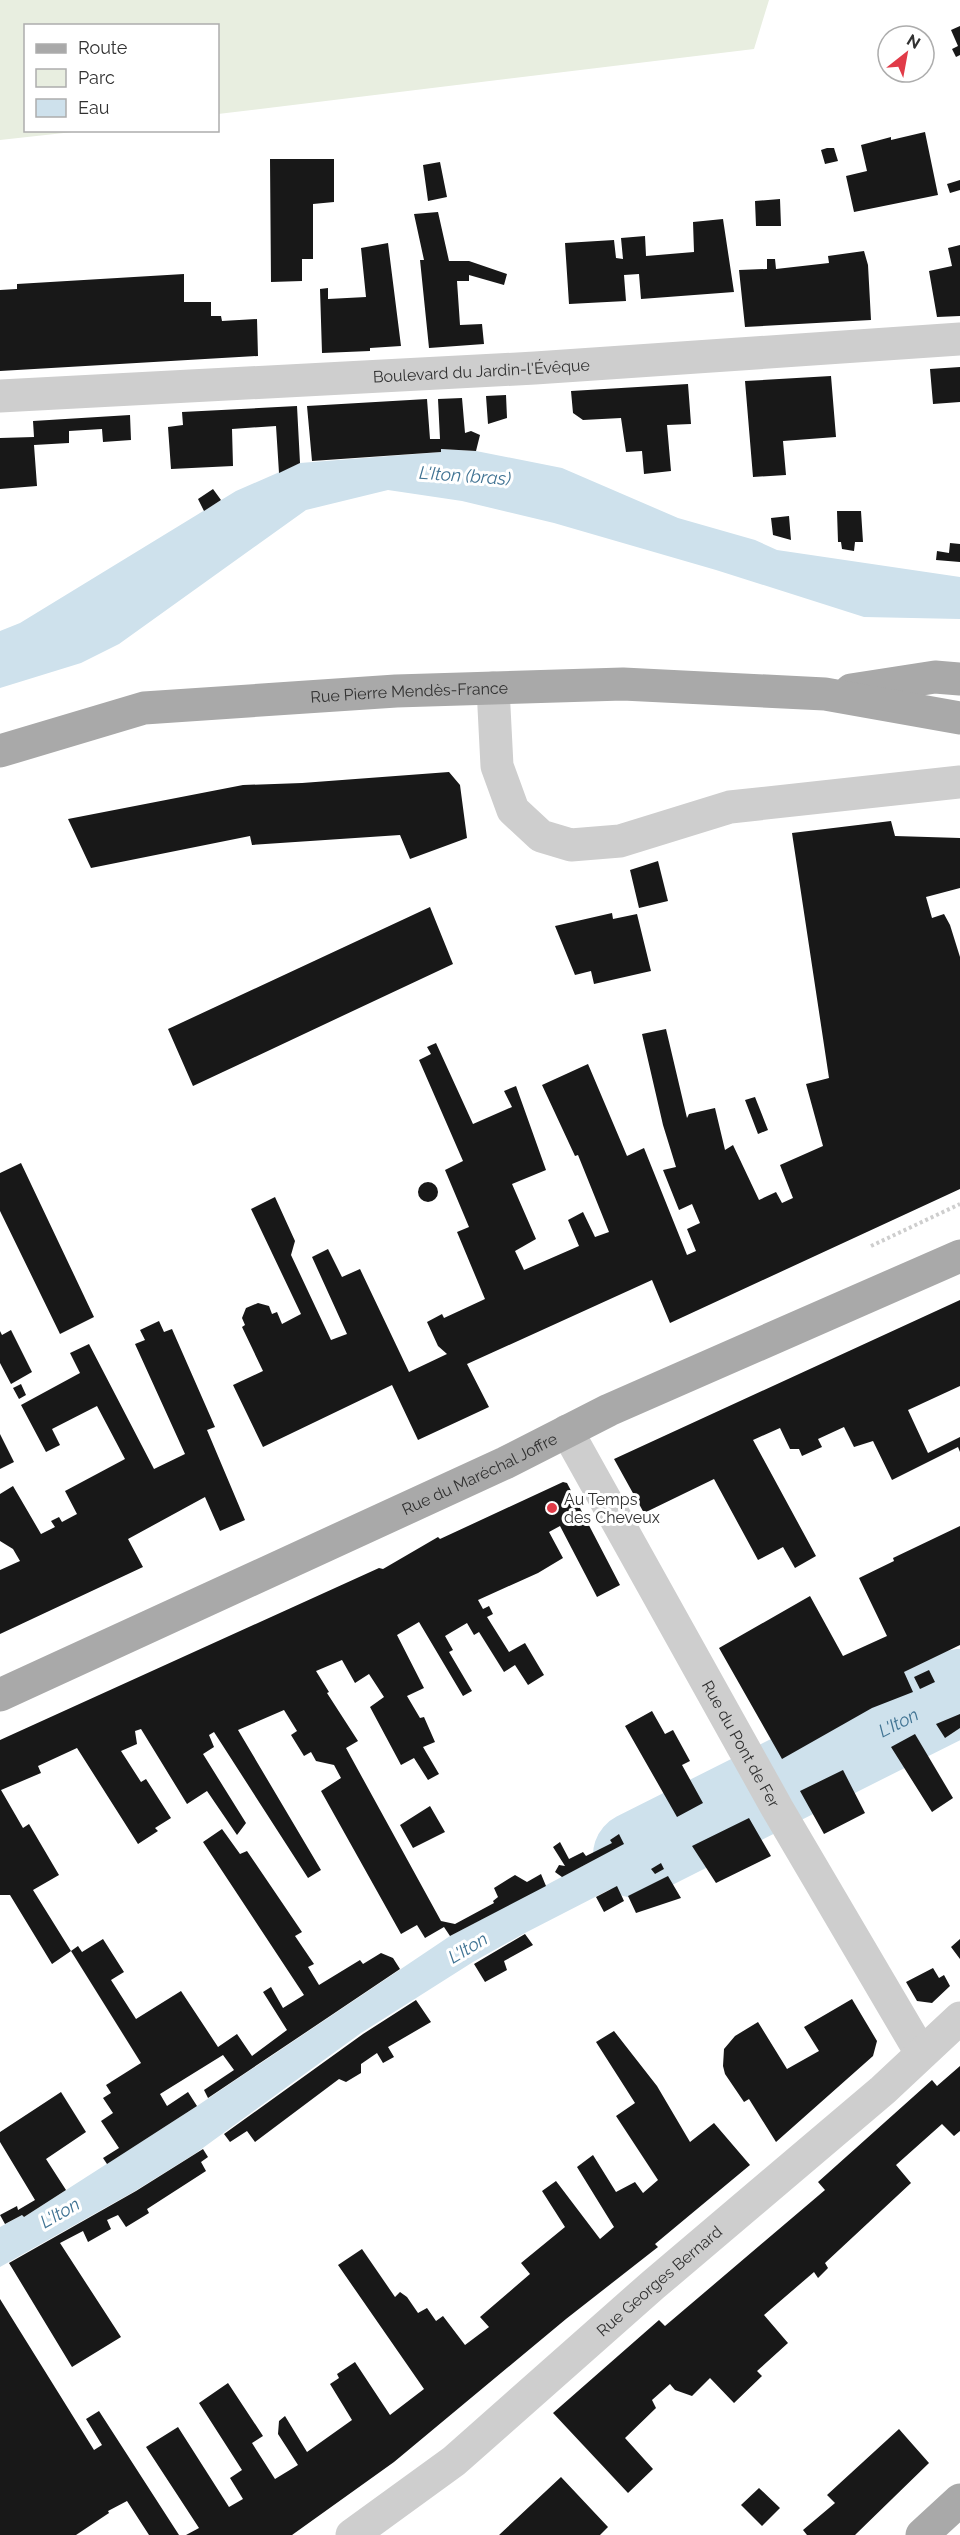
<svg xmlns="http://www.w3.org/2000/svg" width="960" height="2535" font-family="Raleway,sans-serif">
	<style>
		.green { fill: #e8eee0 }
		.water { fill: #cee1ec }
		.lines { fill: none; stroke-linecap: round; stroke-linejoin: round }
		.river { stroke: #cee1ec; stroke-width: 86 }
		.building { fill: #181818 }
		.path { stroke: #cecece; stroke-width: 4; stroke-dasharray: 3 3; stroke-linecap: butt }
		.minor { stroke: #cecece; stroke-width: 33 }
		.major { stroke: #a9a9a9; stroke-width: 33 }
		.poi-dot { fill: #e13b48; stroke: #fff; stroke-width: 2 }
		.labels { text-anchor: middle; stroke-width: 6; stroke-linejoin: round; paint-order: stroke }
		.street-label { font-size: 16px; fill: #313131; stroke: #fff }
		.poi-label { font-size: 16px; fill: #313131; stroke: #fff; text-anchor: start }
		.water-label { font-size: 18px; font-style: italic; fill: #407393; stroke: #fff }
	</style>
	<rect width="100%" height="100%" fill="#fff"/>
	<!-- green -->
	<path class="green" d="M0 0H769L754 49 218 114V26H26V130L82 131 0 140Z"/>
	<!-- water -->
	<path class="water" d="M441 449 476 451 562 468 678 518 755 540 777 550 960 577V619L864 617 716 570 554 523 462 501 388 490 306 510 119 644 81 663 0 688V631L20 623 236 491 300 463 441 452Z
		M960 1674V1711L800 1791 782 1759 873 1710Z
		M732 1787 749 1818 525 1933 473 1962 361 2033 196 2153 135 2191 0 2267V2227L22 2215 24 2217 197 2106 450 1936Z"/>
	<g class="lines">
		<!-- river -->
		<path class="river" id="s1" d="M636 1855 960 1692"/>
	</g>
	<!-- building -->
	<path class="building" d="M960 26V55L956 57 952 49 958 46 951 30Z
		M925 132 938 195 854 212 846 176 867 171 861 145 891 137V140Z
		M827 148H834L838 161 825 164 821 150Z
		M270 159H334V202L313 204V259H302V281L271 282Z
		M440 162 447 197 428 201 423 165Z
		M960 180V190L950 193 947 184Z
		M780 199 781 226H756L755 201Z
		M438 212 449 261H469L507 274 504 285 469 275V281H457L460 325 482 324 484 344 429 348 420 260H424L414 214Z
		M723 219 734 292 641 299 639 274 624 275 626 301 569 304 565 243 614 240 616 258 623 259 621 238 645 236 646 256 694 252 693 222Z
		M388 243 401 346 370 348V351L322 353 320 289 328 288V299L366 297 361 248Z
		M960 245V316L937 317 929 271 952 266 948 248Z
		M864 251 868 265 871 320 745 327 739 270 767 269V259H775L776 269 829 263 828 256Z
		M184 274V302H211V316H221L222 321 257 319 258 356 0 371V290L17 289V284Z
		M960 367V402L933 404 930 369Z
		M831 376 836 437 783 441 786 475 753 477 745 381Z
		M688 384 691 424 667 425 671 471 644 474 642 451 626 452 621 418 583 420 573 413 571 391Z
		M506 395 507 418 488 424 486 396Z
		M462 398 465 433 471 431 480 435 476 451 441 449V452L312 461 307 406 427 399 430 439H440L438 399Z
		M297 406 300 463 279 473 276 426 232 429 233 466 171 469 168 427 183 425 182 412Z
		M130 415 131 440 103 442 102 429 69 431V443L34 445 37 486 0 489V438L34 437 33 421Z
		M213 489 221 500 204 511 198 499Z
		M837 511H861L863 542H855L854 551 842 549 841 542H838Z
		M789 516 791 540 773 535 771 518Z
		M950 543 960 544V562L936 560 937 551 949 553Z
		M449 772 460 785 467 838 410 859 400 835 252 845 250 836 91 868 68 819 243 785 302 783Z
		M891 821 895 836 960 838V888L926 897 932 918 944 914 950 925 960 957V1189L670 1323 652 1280 467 1364 489 1407 418 1440 392 1385 263 1447 233 1385 263 1371 242 1327 245 1325 242 1318 246 1308 258 1303 269 1306 272 1314 277 1312 282 1324 301 1314 251 1209 275 1197 295 1241 291 1255 331 1340 347 1334 312 1257 328 1249 342 1277 360 1269 409 1372 447 1354 438 1346 427 1322 442 1314 444 1318 485 1299 457 1232 469 1227 445 1170 463 1161 419 1060 431 1054 427 1047 436 1043 473 1124 512 1107 504 1091 516 1086 546 1170 512 1184 536 1239 515 1251 524 1270 579 1246 568 1220 583 1212 595 1237 609 1232 578 1155 575 1156 542 1085 588 1064 627 1156 644 1148 687 1255 696 1251 687 1229 700 1223 692 1204 679 1210 663 1170 676 1167 663 1125 642 1034 666 1029 687 1118 689 1114 715 1108 725 1150 733 1145 759 1200 776 1192 782 1203 793 1198 780 1165 823 1146 806 1084 829 1078 792 833Z
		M658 861 668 901 639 908 630 870Z
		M430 907 453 964 193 1086 168 1029Z
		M612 913 613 919 637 914 651 971 594 984 591 971 575 975 555 926Z
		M755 1097 768 1130 758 1134 745 1100Z
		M21 1163 94 1317 60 1334 0 1211V1173Z
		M418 1192a10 10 0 1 1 20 0a10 10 0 1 1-20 0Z
		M960 1300V1386L908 1410 928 1453 960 1437V1452L958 1447 892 1480 873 1441 854 1447 844 1427 818 1439 822 1447 802 1456 799 1449H790L780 1428 753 1440 816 1556 795 1568 783 1547 758 1560 714 1479 644 1513 614 1459Z
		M159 1321 164 1332 172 1329 215 1427 207 1430 245 1520 220 1531 205 1497 128 1539 143 1567 0 1634V1570L20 1561 13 1549 0 1541V1494L13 1486 41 1534 55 1527 51 1521 59 1517 62 1522 77 1514 65 1491 125 1459 97 1406 52 1429 60 1445 46 1452 21 1405 80 1373 70 1353 89 1344 154 1469 185 1454 135 1344 145 1340 140 1330Z
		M11 1330 32 1372 11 1384 0 1363V1331L2 1335Z
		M21 1384 26 1395 19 1399 13 1388Z
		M0 1434 14 1462 0 1469Z
		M563 1482 567 1483 620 1585 597 1597 560 1526 549 1532 563 1558 538 1573 478 1600 483 1609 489 1606 493 1614 487 1617 509 1652 525 1643 544 1675 528 1685 515 1665 504 1672 479 1632 474 1635 467 1623 445 1636 453 1650 449 1652 472 1691 463 1696 419 1622 397 1635 424 1688 407 1696 420 1718 424 1717 435 1742 423 1747 439 1774 428 1780 414 1758 401 1765 370 1707 384 1697 369 1674 355 1683 342 1660 316 1671 329 1692 327 1693 358 1741 346 1748 441 1921 455 1924 494 1903 493 1901 498 1897 494 1888 515 1875 527 1882 541 1874 546 1886 450 1936 444 1927 425 1938 417 1925 401 1934 321 1791 341 1778 334 1765 316 1761 311 1752 304 1756 291 1735 297 1731 284 1710 238 1730 321 1870 308 1878 214 1732 209 1735 214 1747 203 1754 246 1823 237 1835 207 1791 187 1804 141 1729 135 1731 137 1744 121 1751 141 1782 146 1779 171 1818 155 1828 158 1831 138 1844 77 1748 38 1766 41 1773 1 1790 23 1828 29 1824 59 1875 33 1890 71 1951 52 1964 10 1895H0V1740L379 1568 383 1569 438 1537 440 1539Z
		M960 1526V1645L904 1672 913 1692 872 1708 782 1759 719 1648 810 1596 843 1656 887 1636 859 1578 894 1561 893 1558Z
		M929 1670 935 1682 920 1689 914 1677Z
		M652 1711 665 1734 673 1730 690 1761 682 1765 703 1803 677 1817 625 1726Z
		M960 1714V1728L945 1738 936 1724Z
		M915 1734 953 1798 932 1812 891 1747Z
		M843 1770 865 1813 824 1834 800 1791Z
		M430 1806 445 1832 413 1848 400 1825Z
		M749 1818 771 1856 716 1883 692 1846Z
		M222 1829 240 1854 247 1851 302 1932 295 1936 314 1964 308 1967 319 1985 360 1960 363 1964 381 1953 393 1958 400 1969 208 2098 204 2090 234 2070 223 2055 160 2094 167 2106 188 2092 197 2106 107 2164 103 2158 119 2148 101 2121 113 2113 103 2098 111 2093 106 2085 141 2063 71 1951 78 1946 82 1952 103 1939 124 1972 111 1980 136 2019 181 1991 218 2047 237 2034 252 2056 287 2030 263 1992 271 1987 283 2008 304 1995 203 1842Z
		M619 1834 624 1844 562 1877 555 1872 559 1865 565 1866 553 1847 560 1842 569 1859 583 1852 586 1856 612 1843 610 1840Z
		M661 1863 664 1869 655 1874 651 1869Z
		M668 1876 681 1898 636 1913 628 1896Z
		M617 1886 624 1901 604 1912 596 1897Z
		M525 1934 533 1945 504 1961 507 1970 485 1982 474 1964Z
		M960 1939V1959L951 1947Z
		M933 1968 939 1978 944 1975 950 1986 932 2003 917 2001 906 1982Z
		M852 1999 877 2041 873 2056 776 2142 749 2099 744 2102 725 2074 723 2066 724 2049 735 2036 758 2022 787 2069 819 2051 804 2027Z
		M416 2000 431 2022 388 2047 394 2057 383 2063 377 2053 361 2064V2073L346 2082 339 2079 255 2142 247 2131 230 2142 224 2134 363 2034Z
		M614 2031 657 2086 690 2142 714 2123 750 2165 655 2244 658 2247 566 2319 394 2462 292 2535H186L199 2528 146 2447 178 2427 229 2507 243 2499 230 2478 242 2470 199 2403 228 2383 263 2436 252 2443 275 2479 298 2465 278 2434 279 2421 285 2416 307 2452 352 2420 330 2384 339 2378 337 2374 355 2362 390 2415 424 2389 338 2265 362 2249 395 2297 400 2292 407 2297 418 2313 427 2308 436 2321 443 2316 465 2345 489 2327 480 2317 530 2274 521 2263 565 2227 542 2191 556 2181 600 2239 614 2227 577 2167 593 2155 616 2192 635 2182 643 2193 658 2180 616 2116 635 2103 596 2042Z
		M960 2066V2131L954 2136 942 2124 896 2165 911 2183 825 2263 828 2268 818 2278 814 2272 764 2315 788 2343 757 2371 762 2376 734 2403 710 2378 692 2396 675 2390 670 2384 652 2400 656 2408 625 2438 653 2469 628 2493 553 2413 659 2320 665 2326 825 2190 818 2182 932 2080 937 2086Z
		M61 2092 86 2132 46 2159 66 2190 24 2217 22 2215 5 2224 0 2215 17 2206 18 2210 35 2200 0 2142V2132Z
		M203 2149 208 2157 201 2162 206 2171 147 2209 149 2213 126 2227 118 2215 107 2220 111 2229 88 2242 83 2231 60 2243 121 2337 72 2367 9 2263 136 2191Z
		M0 2299 94 2450 102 2445 86 2419 99 2411 179 2535H149L127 2501 108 2511 109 2513 76 2535H0Z
		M899 2429 929 2463 855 2535H807L803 2530 835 2503 827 2495Z
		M561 2477 608 2527 600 2535H499Z
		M759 2488 780 2508 762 2526 741 2505Z"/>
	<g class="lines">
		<!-- path -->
		<path class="path" d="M871 1246 960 1204"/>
		<!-- minor -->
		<g class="minor">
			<path id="s2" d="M0 396 535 368 960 339"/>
			<path d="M493 688 497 766 513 810 541 836 571 845 620 841 730 807 960 782"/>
			<path id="s3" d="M567 1431 777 1808 921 2053"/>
			<path id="s4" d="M352 2535 454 2461 653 2285 883 2090 960 2018"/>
		</g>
		<!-- major -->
		<g class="major">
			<path d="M851 690 935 677 960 679"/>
			<path id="s5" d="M0 751 144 708 396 691 623 684 825 694 960 718"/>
			<path id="s6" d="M0 1695 505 1463 609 1410 960 1256"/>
			<path d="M922 2535 960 2500"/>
		</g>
	</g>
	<!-- markers -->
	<circle class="poi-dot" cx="552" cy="1508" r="6"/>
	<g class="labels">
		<!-- street labels -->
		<g class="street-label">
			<text dy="6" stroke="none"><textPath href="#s2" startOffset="482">Boulevard du Jardin-l'Évêque</textPath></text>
			<text dy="6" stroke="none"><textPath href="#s5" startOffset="416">Rue Pierre Mendès-France</textPath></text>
			<text dy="6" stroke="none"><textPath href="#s6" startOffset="528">Rue du Maréchal Joffre</textPath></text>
			<text dy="6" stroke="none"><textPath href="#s3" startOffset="358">Rue du Pont de Fer</textPath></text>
			<text dy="6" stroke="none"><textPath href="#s4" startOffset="399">Rue Georges Bernard</textPath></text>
		</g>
		<!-- poi labels -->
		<g class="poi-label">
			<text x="564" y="1505">Au Temps<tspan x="564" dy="18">des Cheveux</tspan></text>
		</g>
		<!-- water labels -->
		<g class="water-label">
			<text transform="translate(465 476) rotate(4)" y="6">L'Iton (bras)</text>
			<text dy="6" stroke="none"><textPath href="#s1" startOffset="294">L'Iton</textPath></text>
			<text transform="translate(468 1948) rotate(-31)" y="6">L'Iton</text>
			<text transform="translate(60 2213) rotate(-30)" y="6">L'Iton</text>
		</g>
	</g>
	<!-- legend -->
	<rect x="24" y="24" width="195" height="108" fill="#ffffff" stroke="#adadad" stroke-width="1.5"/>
	<rect x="36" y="44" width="30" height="9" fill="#a9a9a9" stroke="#adadad" stroke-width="1.5"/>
	<text x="78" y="54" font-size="18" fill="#313131">Route</text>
	<rect x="36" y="69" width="30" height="18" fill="#e8eee0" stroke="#adadad" stroke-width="1.5"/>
	<text x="78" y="84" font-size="18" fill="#313131">Parc</text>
	<rect x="36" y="99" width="30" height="18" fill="#cee1ec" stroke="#adadad" stroke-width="1.5"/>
	<text x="78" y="114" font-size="18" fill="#313131">Eau</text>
	<!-- north arrow -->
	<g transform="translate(906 54) rotate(31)"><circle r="28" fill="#ffffff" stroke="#adadad" stroke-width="1.5"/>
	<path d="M0-4.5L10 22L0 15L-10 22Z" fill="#e13b48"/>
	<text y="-9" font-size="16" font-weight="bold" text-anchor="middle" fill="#313131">N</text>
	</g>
</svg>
